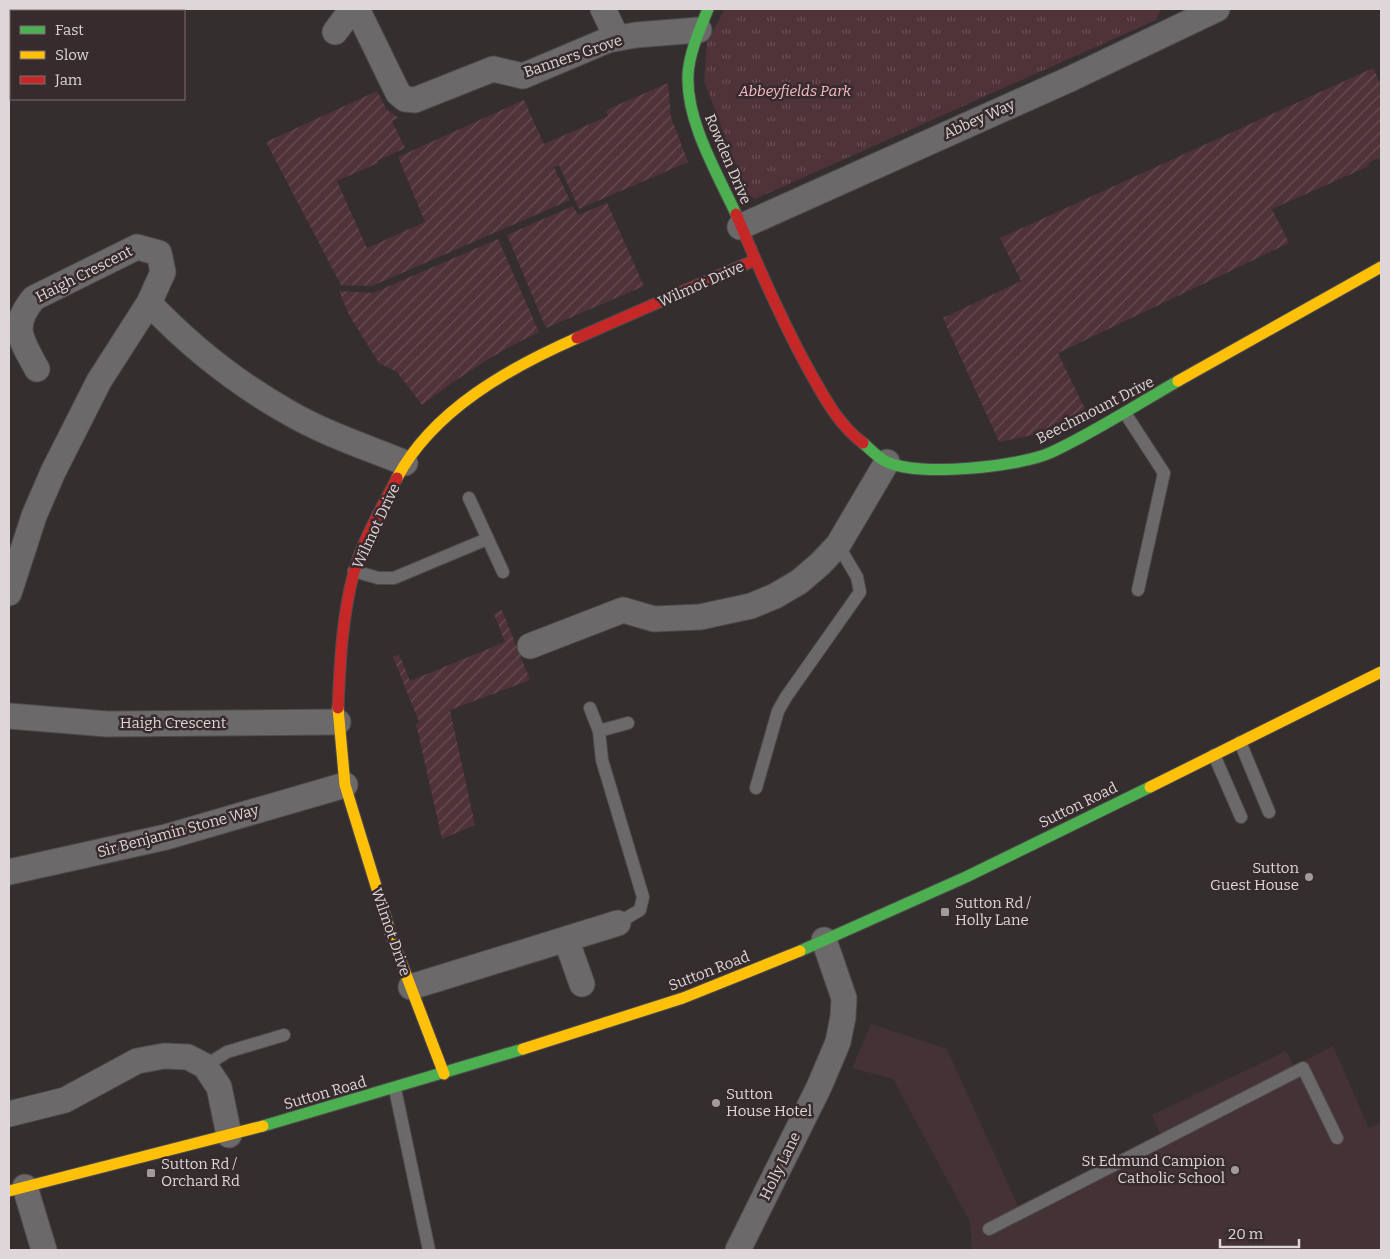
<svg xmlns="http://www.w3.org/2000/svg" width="1390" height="1259" font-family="Bitter,serif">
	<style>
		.built { fill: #443236 }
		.park { fill: url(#park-tufts) }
		.garden { fill: url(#garden-furrows) }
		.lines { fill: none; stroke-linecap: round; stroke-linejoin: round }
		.lane-casing { stroke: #4e4a4b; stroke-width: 14 }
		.street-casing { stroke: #4e4a4b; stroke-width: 27 }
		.fast-casing { stroke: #4e4a4b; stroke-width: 13 }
		.slow-casing { stroke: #4e4a4b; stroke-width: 13 }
		.jam-casing { stroke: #4e4a4b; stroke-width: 13 }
		.lane { stroke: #6c696a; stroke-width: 12 }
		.street { stroke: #6c696a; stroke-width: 25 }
		.fast { stroke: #4caf50; stroke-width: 11 }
		.slow { stroke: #ffc107; stroke-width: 11 }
		.jam { stroke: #c62828; stroke-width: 11 }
		.rail-casing { stroke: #706d6d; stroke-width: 5.5 }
		.rail { stroke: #372b2e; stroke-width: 4; stroke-dasharray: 11; stroke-linecap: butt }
		.poi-dot { fill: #a29b9d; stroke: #372b2e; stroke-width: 2 }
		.labels { text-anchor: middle; stroke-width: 5; stroke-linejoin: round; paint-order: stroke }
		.street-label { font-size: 15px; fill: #ded6d8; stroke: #372b2e }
		.park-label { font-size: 15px; font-style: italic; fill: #f8bcc7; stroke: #372b2e }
		.poi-label { font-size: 15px; fill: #ded6d8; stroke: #372b2e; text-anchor: start }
	</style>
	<defs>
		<pattern id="park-tufts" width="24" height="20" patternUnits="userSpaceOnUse" patternTransform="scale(1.25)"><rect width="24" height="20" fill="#503239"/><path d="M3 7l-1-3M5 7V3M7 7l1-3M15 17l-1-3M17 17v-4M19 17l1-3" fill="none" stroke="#694f55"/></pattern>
		<pattern id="garden-furrows" width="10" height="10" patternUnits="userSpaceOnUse" patternTransform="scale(1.25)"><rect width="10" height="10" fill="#503239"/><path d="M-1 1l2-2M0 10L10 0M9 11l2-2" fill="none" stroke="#694f55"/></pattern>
	</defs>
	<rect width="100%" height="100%" fill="#342e2f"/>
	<!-- built -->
	<path class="built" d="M871 1024 947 1049 1018 1206 1160 1134 1152 1115 1286 1051 1294 1066 1333 1046 1369 1128 1381 1122V1250H972L970 1222 893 1079 852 1068Z"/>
	<!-- park -->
	<path class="park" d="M725 9H1161L1156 20 755 199 747 194 704 81 707 42Z"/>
	<!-- garden -->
	<path class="garden" d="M9 9H67L62 11H11V37L9 38Z
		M1373 68 1381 85V157L1368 163 1369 166 1272 209 1289 243 1058 353 1085 409 1033 435 999 442 943 318 1021 281 1000 238Z
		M668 83 671 117 688 162 579 209 559 165 554 167 570 200 372 286 341 285 266 142 377 91 387 110 399 118 392 121 405 148 377 161 378 163 337 181 367 248 425 222 398 157 524 100 544 144 608 116 606 110Z
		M607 203 644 286 546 328 507 235 573 206 578 215Z
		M498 239 539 332C496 352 460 376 422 405L397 372 379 363 349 315 339 291 373 293Z
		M502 610 530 680 450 710 475 825 442 839 416 724 419 722 393 657 399 654 410 681 505 642 494 614Z"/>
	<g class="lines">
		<defs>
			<path id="lane" d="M1125 413 1164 473 1138 590
				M469 498 503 572
				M354 571 378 578H394L487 539
				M590 708 599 731
				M1240 742 1269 812
				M1214 755 1241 817
				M756 788 778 711 786 697 860 592 857 577 838 545
				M618 923 640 910 643 897 602 760 599 731 628 723
				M205 1066 227 1052 284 1035
				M395 1089 429 1250
				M989 1229 1303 1068 1337 1138"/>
			<path id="street" d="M357 9 398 93 405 99 415 100 493 69 523 76 608 40 636 35 699 30
				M603 9 617 38
				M335 32 352 9
				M740 227 1070 79 1217 9
				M149 303C189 345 235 382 286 411 323 433 366 447 405 463
				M9 593 34 516 53 472 99 381 149 303 163 272 159 253 137 247 34 298C10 326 21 340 37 369
				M530 646 623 610 654 619 700 617 751 606 775 596 799 582 820 564 838 545 887 462
				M9 716 107 724 338 722
				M9 872 166 837 345 785
				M566 939 582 984
				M411 987 618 923
				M9 1114 65 1100 137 1061 164 1056 188 1057 205 1066 219 1087 229 1135
				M25 1187 44 1250
				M738 1250 819 1087 838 1042 843 1017 844 998 824 940"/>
			<path id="fast" d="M708 9C700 29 689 53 688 75 686 121 717 173 736 214
				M863 443C870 449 878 458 887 462 919 477 1020 467 1052 452 1095 432 1136 405 1178 381
				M800 951 966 877 1150 787
				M263 1126 523 1049"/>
			<path id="slow" d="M1178 381 1381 267
				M397 478C433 410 509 368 577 338
				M338 708 345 785 392 938 444 1074
				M1150 787 1381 672
				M523 1049 683 998 800 951
				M9 1191 263 1126"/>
			<path id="jam" d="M736 214C759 269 782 322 811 374 825 399 839 425 863 443
				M577 338 755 260
				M338 708C340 663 342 616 354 572 363 539 382 508 397 478"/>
		</defs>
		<!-- lane casing -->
		<use href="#lane" class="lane-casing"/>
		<!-- street casing -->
		<use href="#street" class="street-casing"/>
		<!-- fast casing -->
		<use href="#fast" class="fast-casing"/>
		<!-- slow casing -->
		<use href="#slow" class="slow-casing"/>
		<!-- jam casing -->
		<use href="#jam" class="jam-casing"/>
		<!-- lane -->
		<use href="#lane" class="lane"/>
		<!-- street -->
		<use href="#street" class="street"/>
		<!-- fast -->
		<use href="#fast" class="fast"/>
		<!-- slow -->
		<use href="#slow" class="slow"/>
		<!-- jam -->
		<use href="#jam" class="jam"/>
		<defs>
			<path id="rail" d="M138 11 143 9
				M164 11 169 9
				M9 82 11 80
				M9 96 11 94"/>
		</defs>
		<!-- rail casing -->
		<use href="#rail" class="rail-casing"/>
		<!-- rail -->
		<use href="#rail" class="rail"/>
	</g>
	<!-- markers -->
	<g class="poi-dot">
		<circle cx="1309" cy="877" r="5"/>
		<rect x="940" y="907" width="10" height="10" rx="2.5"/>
		<circle cx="716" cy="1103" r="5"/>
		<circle cx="1235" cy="1170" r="5"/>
		<rect x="146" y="1168" width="10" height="10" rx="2.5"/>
	</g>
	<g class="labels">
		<!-- street labels -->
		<g class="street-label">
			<text transform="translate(573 56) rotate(-19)" y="5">Banners Grove</text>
			<text transform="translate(979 119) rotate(-24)" y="5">Abbey Way</text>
			<text transform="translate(728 159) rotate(67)" y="5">Rowden Drive</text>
			<text transform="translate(84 274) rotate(-27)" y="5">Haigh Crescent</text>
			<text transform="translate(701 284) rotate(-24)" y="5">Wilmot Drive</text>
			<text transform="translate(1095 410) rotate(-27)" y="5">Beechmount Drive</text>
			<text transform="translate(376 526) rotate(-65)" y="5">Wilmot Drive</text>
			<text x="173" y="728">Haigh Crescent</text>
			<text transform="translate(1078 805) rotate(-26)" y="5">Sutton Road</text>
			<text transform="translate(178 831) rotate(-15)" y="5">Sir Benjamin Stone Way</text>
			<text transform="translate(391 932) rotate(71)" y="5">Wilmot Drive</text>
			<text transform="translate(709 971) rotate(-21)" y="5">Sutton Road</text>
			<text transform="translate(325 1093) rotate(-16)" y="5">Sutton Road</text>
			<text transform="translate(780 1166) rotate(-64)" y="5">Holly Lane</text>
		</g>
		<!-- park labels -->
		<g class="park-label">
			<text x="795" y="96">Abbeyfields Park</text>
		</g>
		<!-- poi labels -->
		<g class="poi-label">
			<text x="1299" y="873" text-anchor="end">Sutton<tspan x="1299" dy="17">Guest House</tspan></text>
			<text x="955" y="908">Sutton Rd /<tspan x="955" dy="17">Holly Lane</tspan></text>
			<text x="726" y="1099">Sutton<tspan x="726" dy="17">House Hotel</tspan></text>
			<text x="1225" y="1166" text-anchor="end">St Edmund Campion<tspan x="1225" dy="17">Catholic School</tspan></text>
			<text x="161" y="1169">Sutton Rd /<tspan x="161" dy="17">Orchard Rd</tspan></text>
		</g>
	</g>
	<!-- border -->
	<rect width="1390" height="1259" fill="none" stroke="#ded6d8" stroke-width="20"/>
	<!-- legend -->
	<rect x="10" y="10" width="175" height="90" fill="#372b2e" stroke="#7a6f72"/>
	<rect x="20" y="26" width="25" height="8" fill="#4caf50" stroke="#7a6f72"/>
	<text x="55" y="35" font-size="15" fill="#ded6d8">Fast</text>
	<rect x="20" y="51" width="25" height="8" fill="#ffc107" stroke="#7a6f72"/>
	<text x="55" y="60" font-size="15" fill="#ded6d8">Slow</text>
	<rect x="20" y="76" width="25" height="8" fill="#c62828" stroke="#7a6f72"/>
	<text x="55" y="85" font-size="15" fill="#ded6d8">Jam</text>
	<!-- scale -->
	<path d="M1220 1239v8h79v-8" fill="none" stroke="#ded6d8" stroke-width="2.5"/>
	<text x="1228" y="1239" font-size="15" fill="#ded6d8" stroke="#372b2e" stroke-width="4" paint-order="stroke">20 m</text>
</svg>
